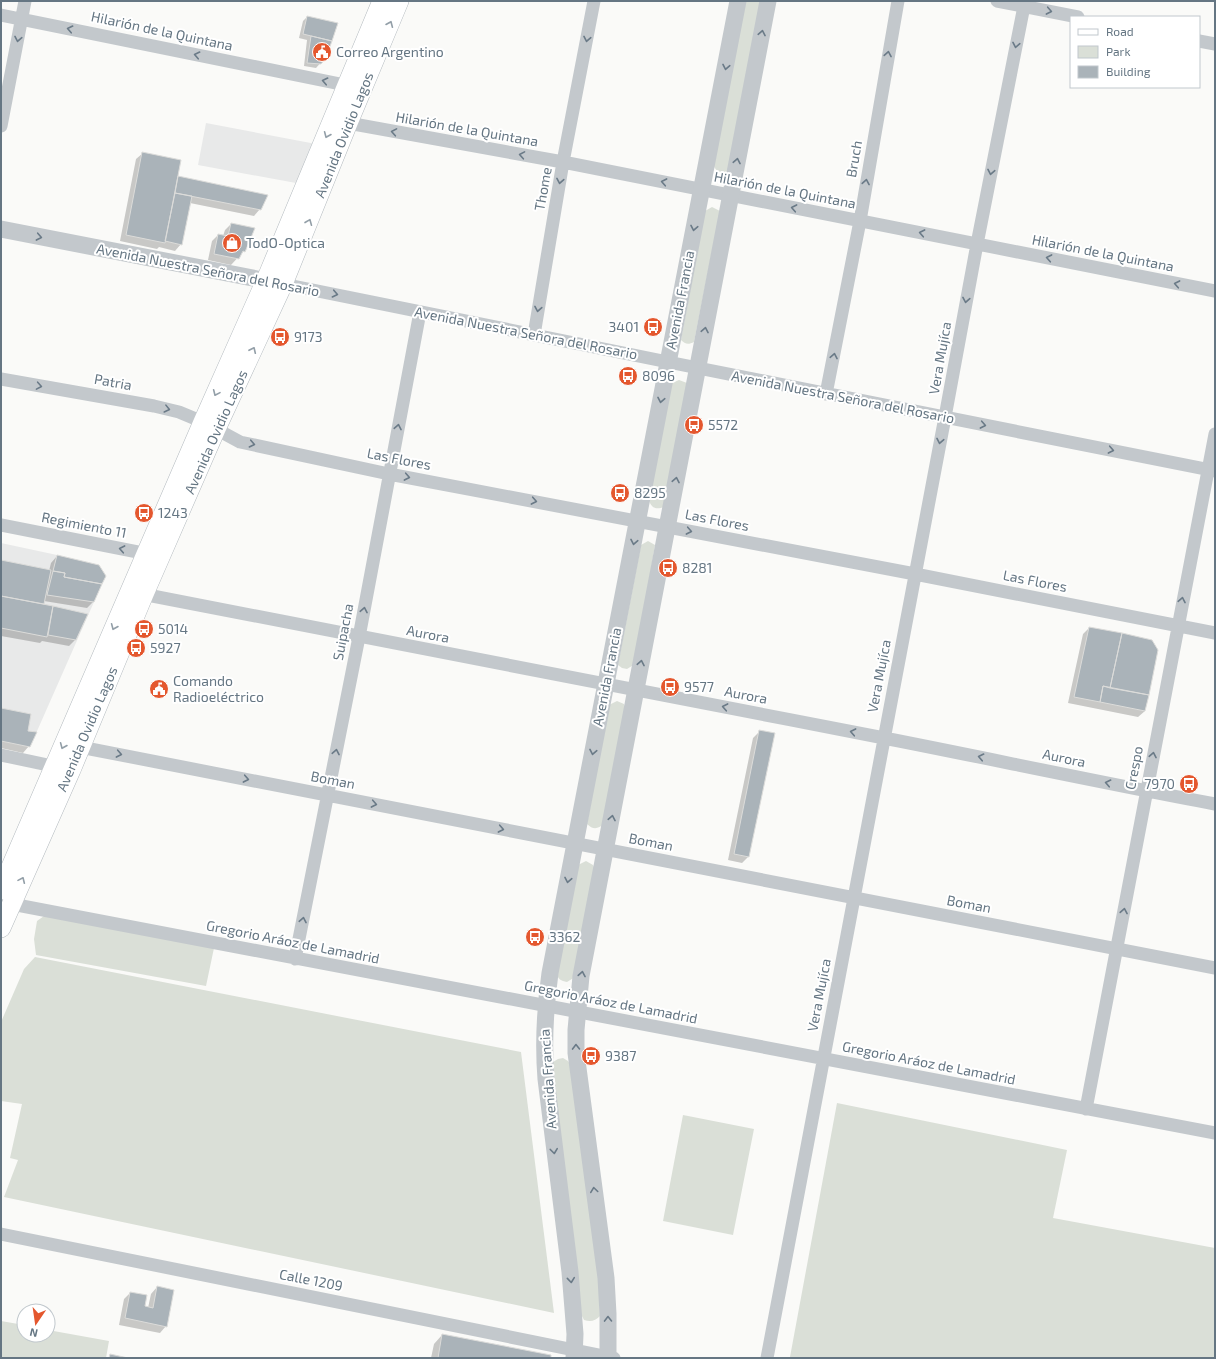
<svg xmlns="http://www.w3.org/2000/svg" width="1216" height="1359" font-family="'Exo 2',sans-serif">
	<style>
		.built { fill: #e8e9e9 }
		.green { fill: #dadfd7 }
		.shadow { fill: #0003 }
		.building { fill: #aab3b9; stroke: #dcdcda }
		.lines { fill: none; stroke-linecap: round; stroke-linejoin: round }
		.secondary-casing { stroke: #b3babf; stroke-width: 20 }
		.minor { stroke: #c3c8cc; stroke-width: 13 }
		.tertiary { stroke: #c3c8cc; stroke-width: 17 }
		.secondary { stroke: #fff; stroke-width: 19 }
		.oneway { stroke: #6a7a87 }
		.oneway2 { stroke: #939fa8 }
		.labels { text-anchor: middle; stroke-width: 4; stroke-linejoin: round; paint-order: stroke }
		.street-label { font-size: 14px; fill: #657683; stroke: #fff }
		.poi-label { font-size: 14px; fill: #657683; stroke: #fff; text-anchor: start }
	</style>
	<rect width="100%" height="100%" fill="#fafaf8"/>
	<!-- built -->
	<path class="built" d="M206 123 316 144 296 183 198 165Z
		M1 543 57 555 48 595 94 602 30 747 1 741Z"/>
	<!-- green -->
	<path class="green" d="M745 1H765L728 171C720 174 716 172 713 164Z
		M712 207 720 211 694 342C688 345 685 344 681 340L705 211Z
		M679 380 687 383 664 507C656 510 651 508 649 500L672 383Z
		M648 541 655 545 635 664 627 669 622 668 618 665 641 545Z
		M617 701 624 704 625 708 604 824C598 829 593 830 587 824L609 705Z
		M586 861 593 865 595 869 575 977 567 982C561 981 558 979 556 973L578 865Z
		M44 916 214 948 206 986 36 955 34 939 37 921Z
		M35 957 521 1052 554 1313 4 1197 18 1160 10 1158 22 1104 1 1101V1022L24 969Z
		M563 1058 568 1061 571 1066 598 1268 600 1316C595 1321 591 1322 584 1320L581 1314 557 1111 553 1062 558 1059Z
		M837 1103 1067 1150 1053 1218 1215 1248V1358H797L790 1357Z
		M683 1115 754 1129 733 1235 663 1221Z
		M1 1321 24 1325V1335H48V1330L109 1341 106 1358H1Z"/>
	<!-- shadow -->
	<path class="shadow" d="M307 17 337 24 324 59 316 68 304 66 307 40 299 38 303 21Z
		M143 153 177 177 266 195 260 209 254 216 190 203 181 244 175 251 159 247 157 249 120 241 136 159Z
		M231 224 244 251 231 265 208 260 212 241 218 235 223 236 225 230Z
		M57 556 94 601 87 608 44 601 43 605 87 615 75 640 69 646 42 641 40 643 1 636V561L49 571 51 563Z
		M1089 628 1145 711 1138 717 1068 703 1083 634Z
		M1 709 26 731 29 746 23 753 1 748Z
		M760 731 748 857 742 863 728 860 753 738Z
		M157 1287 166 1326 160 1333 119 1325 124 1299 130 1293 144 1307 148 1308 151 1294Z
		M442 1335 550 1358H431L434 1344Z"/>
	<!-- building -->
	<path class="building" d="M307 16 338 23 332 41 303 34Z
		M311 36 332 41 325 59 321 64 307 63Z
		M142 152 181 160 165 243 126 235Z
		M178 176 268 195 261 210 175 193Z
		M175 193 192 196 182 245 165 241Z
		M231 223 255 228 245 252 243 251 239 259 214 254 218 234 228 236Z
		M57 555 99 565 106 576 102 584 64 577 65 573 53 571Z
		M1 560 51 570 44 604 1 596Z
		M53 571 65 573 64 577 102 584 94 602 47 595Z
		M1 596 53 606 47 637 1 628Z
		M53 606 88 614 76 640 48 635Z
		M1089 627 1122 633 1110 688 1103 686 1100 702 1074 697Z
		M1122 633 1152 640 1158 650 1149 695 1110 688Z
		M1103 686 1149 695 1145 711 1100 702Z
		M1 708 31 714 28 731 37 732 30 747 1 741Z
		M759 730 775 733 749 857 734 854Z
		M157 1286 174 1290 167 1327 125 1318 130 1292 147 1295 145 1306 153 1308Z
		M442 1334 551 1355V1358H438Z
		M110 1354 128 1358H109Z"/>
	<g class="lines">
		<defs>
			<path id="secondary" d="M1 890 203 422 266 280 382 1
				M1 928 71 770 144 594 216 429 283 284 348 123 399 1"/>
		</defs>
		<!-- secondary casing -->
		<use href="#secondary" class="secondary-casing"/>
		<!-- minor -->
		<path class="minor" d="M997 1 1078 17
			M1 15 355 87
			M1199 41 1215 44
			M348 123 563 162 1215 291
			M1 126 25 1
			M283 284 668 362 1215 471
			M534 335 563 162 594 1
			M1 379 154 406 179 412 203 422 240 442 389 474 915 574 1215 633
			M826 394 860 221 898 1
			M1 525 153 555
			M137 593C385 642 632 689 879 737 991 759 1103 783 1215 804
			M80 747 1215 968
			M1 755 62 768
			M1 902 1215 1133
			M295 959 359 637 420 312
			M1086 1109 1215 434
			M1 1234 614 1358
			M767 1358 945 417 977 244 1025 1"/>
		<!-- tertiary -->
		<path class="tertiary" d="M1 229 278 283
			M574 1358 575 1334 570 1272 546 1079C543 1042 545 1009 550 973L738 1
			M608 1358V1314L606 1278 576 1053V1030L581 976 768 1"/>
		<!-- secondary -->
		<use href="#secondary" class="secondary"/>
	</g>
	<!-- one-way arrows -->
	<defs><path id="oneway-chevron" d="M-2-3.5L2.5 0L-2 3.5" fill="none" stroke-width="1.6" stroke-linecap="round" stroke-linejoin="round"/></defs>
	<g class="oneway">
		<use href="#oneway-chevron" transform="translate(1049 11) rotate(11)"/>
		<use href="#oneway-chevron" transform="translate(70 29) rotate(-168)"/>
		<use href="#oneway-chevron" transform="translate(762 33) rotate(-79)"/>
		<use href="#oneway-chevron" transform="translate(18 39) rotate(101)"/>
		<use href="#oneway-chevron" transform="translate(587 39) rotate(101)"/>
		<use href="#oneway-chevron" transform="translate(1016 45) rotate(101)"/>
		<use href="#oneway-chevron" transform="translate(888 54) rotate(-80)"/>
		<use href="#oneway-chevron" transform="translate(197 55) rotate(-168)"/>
		<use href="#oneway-chevron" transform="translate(726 67) rotate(101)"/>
		<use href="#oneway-chevron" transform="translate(325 81) rotate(-168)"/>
		<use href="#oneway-chevron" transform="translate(394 132) rotate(-170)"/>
		<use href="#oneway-chevron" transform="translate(522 155) rotate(-170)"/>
		<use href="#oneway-chevron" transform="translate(737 161) rotate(-79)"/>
		<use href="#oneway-chevron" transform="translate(991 172) rotate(101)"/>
		<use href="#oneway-chevron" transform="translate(560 181) rotate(100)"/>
		<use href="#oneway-chevron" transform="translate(664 182) rotate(-169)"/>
		<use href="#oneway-chevron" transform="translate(866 182) rotate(-80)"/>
		<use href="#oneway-chevron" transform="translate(794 208) rotate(-169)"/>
		<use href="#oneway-chevron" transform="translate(694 228) rotate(101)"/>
		<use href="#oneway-chevron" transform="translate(922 233) rotate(-169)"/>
		<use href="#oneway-chevron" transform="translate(39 237) rotate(11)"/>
		<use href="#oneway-chevron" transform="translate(1049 258) rotate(-169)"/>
		<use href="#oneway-chevron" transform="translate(1177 284) rotate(-169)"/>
		<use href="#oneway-chevron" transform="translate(335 294) rotate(12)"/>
		<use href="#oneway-chevron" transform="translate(966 300) rotate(100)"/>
		<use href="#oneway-chevron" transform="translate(538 309) rotate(100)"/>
		<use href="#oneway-chevron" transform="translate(705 330) rotate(-79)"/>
		<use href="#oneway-chevron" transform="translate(834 356) rotate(-79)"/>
		<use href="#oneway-chevron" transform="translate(39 386) rotate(10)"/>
		<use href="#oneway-chevron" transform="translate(661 400) rotate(101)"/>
		<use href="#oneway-chevron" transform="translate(167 409) rotate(14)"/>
		<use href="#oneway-chevron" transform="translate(983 425) rotate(11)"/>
		<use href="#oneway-chevron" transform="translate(398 427) rotate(-79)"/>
		<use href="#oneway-chevron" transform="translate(940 441) rotate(101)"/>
		<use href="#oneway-chevron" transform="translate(252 444) rotate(12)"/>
		<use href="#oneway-chevron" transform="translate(1111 450) rotate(11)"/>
		<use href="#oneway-chevron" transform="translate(407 477) rotate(11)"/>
		<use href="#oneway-chevron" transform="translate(676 480) rotate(-79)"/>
		<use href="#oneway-chevron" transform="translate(534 501) rotate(11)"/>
		<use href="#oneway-chevron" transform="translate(689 531) rotate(11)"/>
		<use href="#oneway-chevron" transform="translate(634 542) rotate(101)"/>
		<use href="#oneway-chevron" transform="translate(122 549) rotate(-169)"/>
		<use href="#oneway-chevron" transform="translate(1182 600) rotate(-79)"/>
		<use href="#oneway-chevron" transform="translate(364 610) rotate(-79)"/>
		<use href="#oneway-chevron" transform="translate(641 663) rotate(-79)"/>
		<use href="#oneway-chevron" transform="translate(725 707) rotate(-169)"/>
		<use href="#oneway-chevron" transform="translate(853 732) rotate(-169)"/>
		<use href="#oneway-chevron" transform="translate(336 752) rotate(-79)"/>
		<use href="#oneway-chevron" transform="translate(593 752) rotate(101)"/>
		<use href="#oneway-chevron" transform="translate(119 754) rotate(11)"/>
		<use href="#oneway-chevron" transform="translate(1153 755) rotate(-79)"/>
		<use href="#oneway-chevron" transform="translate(981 757) rotate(-168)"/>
		<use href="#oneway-chevron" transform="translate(246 779) rotate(11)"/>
		<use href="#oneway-chevron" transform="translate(1108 783) rotate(-168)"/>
		<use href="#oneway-chevron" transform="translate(374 804) rotate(11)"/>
		<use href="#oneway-chevron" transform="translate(612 818) rotate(-79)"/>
		<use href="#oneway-chevron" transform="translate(501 829) rotate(11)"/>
		<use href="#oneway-chevron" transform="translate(568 880) rotate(101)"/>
		<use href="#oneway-chevron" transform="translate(1124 911) rotate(-80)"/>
		<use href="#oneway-chevron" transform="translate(303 920) rotate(-79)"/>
		<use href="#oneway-chevron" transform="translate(582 974) rotate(-80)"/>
		<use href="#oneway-chevron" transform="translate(576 1047) rotate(-91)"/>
		<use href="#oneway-chevron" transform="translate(554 1151) rotate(83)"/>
		<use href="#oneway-chevron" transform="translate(594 1190) rotate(-98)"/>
		<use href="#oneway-chevron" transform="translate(571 1280) rotate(84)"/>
		<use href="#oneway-chevron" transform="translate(608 1319) rotate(-91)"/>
	</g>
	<g class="oneway2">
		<use href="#oneway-chevron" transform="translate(390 24) rotate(-67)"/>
		<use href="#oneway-chevron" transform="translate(327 135) rotate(113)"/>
		<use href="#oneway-chevron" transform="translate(309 222) rotate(-68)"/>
		<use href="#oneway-chevron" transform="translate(253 350) rotate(-65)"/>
		<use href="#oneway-chevron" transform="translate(216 393) rotate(114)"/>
		<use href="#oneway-chevron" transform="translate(114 627) rotate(113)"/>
		<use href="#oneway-chevron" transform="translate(63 746) rotate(113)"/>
		<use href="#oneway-chevron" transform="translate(22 880) rotate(-66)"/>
	</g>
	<!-- icons -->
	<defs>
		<symbol id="civic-disc" viewBox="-11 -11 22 22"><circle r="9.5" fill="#e4572e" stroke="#fff"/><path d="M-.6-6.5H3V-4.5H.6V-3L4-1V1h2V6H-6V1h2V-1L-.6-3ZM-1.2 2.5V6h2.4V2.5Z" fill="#fff"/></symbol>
		<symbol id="shop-disc" viewBox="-11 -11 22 22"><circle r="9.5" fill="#e4572e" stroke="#fff"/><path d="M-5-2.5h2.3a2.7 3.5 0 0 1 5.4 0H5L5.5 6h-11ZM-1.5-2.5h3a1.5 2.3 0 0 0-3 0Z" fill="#fff"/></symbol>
		<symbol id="bus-disc" viewBox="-11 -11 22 22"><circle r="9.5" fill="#e4572e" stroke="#fff"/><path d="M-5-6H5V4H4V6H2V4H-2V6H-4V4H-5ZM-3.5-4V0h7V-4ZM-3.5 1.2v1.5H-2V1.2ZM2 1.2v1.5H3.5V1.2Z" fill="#fff"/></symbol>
	</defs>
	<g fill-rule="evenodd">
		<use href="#civic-disc" x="311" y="41" width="22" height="22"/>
		<use href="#shop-disc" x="221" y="232" width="22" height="22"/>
		<use href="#bus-disc" x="642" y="316" width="22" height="22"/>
		<use href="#bus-disc" x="269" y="326" width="22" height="22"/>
		<use href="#bus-disc" x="617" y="365" width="22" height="22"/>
		<use href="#bus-disc" x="683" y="414" width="22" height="22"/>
		<use href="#bus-disc" x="609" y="482" width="22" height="22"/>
		<use href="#bus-disc" x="133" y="502" width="22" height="22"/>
		<use href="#bus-disc" x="657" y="557" width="22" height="22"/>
		<use href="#bus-disc" x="133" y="618" width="22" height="22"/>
		<use href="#bus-disc" x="125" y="637" width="22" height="22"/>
		<use href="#bus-disc" x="659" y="676" width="22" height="22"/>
		<use href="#civic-disc" x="148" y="678" width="22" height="22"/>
		<use href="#bus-disc" x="1178" y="773" width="22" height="22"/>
		<use href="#bus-disc" x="524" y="926" width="22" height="22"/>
		<use href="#bus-disc" x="580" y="1045" width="22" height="22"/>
	</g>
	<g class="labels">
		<!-- street labels -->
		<g class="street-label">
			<text transform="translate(162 31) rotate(12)" y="5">Hilarión de la Quintana</text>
			<text transform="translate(467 129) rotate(10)" y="5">Hilarión de la Quintana</text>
			<text transform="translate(344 135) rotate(-68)" y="5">Avenida Ovidio Lagos</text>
			<text transform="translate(854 159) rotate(-80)" y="5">Bruch</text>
			<text transform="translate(543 189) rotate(-80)" y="5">Thome</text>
			<text transform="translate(785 190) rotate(11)" y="5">Hilarión de la Quintana</text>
			<text transform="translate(1103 253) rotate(11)" y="5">Hilarión de la Quintana</text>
			<text transform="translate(208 270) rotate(11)" y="5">Avenida Nuestra Señora del Rosario</text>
			<text transform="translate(680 300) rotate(-79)" y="5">Avenida Francia</text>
			<text transform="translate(526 333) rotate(11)" y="5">Avenida Nuestra Señora del Rosario</text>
			<text transform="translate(940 358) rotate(-80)" y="5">Vera Mujíca</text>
			<text transform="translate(113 382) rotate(10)" y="5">Patria</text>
			<text transform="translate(843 397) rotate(11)" y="5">Avenida Nuestra Señora del Rosario</text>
			<text transform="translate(216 432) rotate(-66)" y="5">Avenida Ovidio Lagos</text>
			<text transform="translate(399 459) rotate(11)" y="5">Las Flores</text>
			<text transform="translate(717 520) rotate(11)" y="5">Las Flores</text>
			<text transform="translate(84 525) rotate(11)" y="5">Regimiento 11</text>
			<text transform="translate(1035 581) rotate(11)" y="5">Las Flores</text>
			<text transform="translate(343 632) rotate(-79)" y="5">Suipacha</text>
			<text transform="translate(428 634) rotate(11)" y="5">Aurora</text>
			<text transform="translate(879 676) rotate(-79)" y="5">Vera Mujíca</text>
			<text transform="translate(607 677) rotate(-79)" y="5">Avenida Francia</text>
			<text transform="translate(746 695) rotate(11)" y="5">Aurora</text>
			<text transform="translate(87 729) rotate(-67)" y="5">Avenida Ovidio Lagos</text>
			<text transform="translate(1064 758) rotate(12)" y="5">Aurora</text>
			<text transform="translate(1134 768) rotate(-79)" y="5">Crespo</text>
			<text transform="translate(333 780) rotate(11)" y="5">Boman</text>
			<text transform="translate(651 842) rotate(11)" y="5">Boman</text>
			<text transform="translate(969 904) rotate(11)" y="5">Boman</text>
			<text transform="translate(293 942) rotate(11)" y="5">Gregorio Aráoz de Lamadrid</text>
			<text transform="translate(819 995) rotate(-79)" y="5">Vera Mujíca</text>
			<text transform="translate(611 1002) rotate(11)" y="5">Gregorio Aráoz de Lamadrid</text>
			<text transform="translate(929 1063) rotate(11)" y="5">Gregorio Aráoz de Lamadrid</text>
			<text transform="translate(548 1079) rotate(-94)" y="5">Avenida Francia</text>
			<text transform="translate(311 1280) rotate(11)" y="5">Calle 1209</text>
		</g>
		<!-- poi labels -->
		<g class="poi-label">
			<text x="336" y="57">Correo Argentino</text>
			<text x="246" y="248">TodO-Optica</text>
			<text x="639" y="332" text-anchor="end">3401</text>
			<text x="294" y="342">9173</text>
			<text x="642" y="381">8096</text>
			<text x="708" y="430">5572</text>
			<text x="634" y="498">8295</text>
			<text x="158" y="518">1243</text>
			<text x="682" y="573">8281</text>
			<text x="158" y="634">5014</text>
			<text x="150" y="653">5927</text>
			<text x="173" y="686">Comando<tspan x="173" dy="16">Radioeléctrico</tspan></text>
			<text x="684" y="692">9577</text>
			<text x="1175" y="789" text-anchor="end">7970</text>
			<text x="549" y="942">3362</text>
			<text x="605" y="1061">9387</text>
		</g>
	</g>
	<!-- border -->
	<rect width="1216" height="1359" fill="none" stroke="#657683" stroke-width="4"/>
	<!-- legend -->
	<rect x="1070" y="16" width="130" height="72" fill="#ffffff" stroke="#c1c8cd"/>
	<rect x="1078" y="29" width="20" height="6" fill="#ffffff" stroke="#c1c8cd"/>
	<text x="1106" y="36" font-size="12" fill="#657683">Road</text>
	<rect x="1078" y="46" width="20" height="12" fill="#dadfd7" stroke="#c1c8cd"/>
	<text x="1106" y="56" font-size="12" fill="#657683">Park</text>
	<rect x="1078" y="66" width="20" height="12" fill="#aab3b9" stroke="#c1c8cd"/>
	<text x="1106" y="76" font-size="12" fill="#657683">Building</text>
	<!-- north arrow -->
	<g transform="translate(36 1323) rotate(193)"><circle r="19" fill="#ffffff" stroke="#c1c8cd"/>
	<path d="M0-3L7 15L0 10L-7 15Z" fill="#e4572e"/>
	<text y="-6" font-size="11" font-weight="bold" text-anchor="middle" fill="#657683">N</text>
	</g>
</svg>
